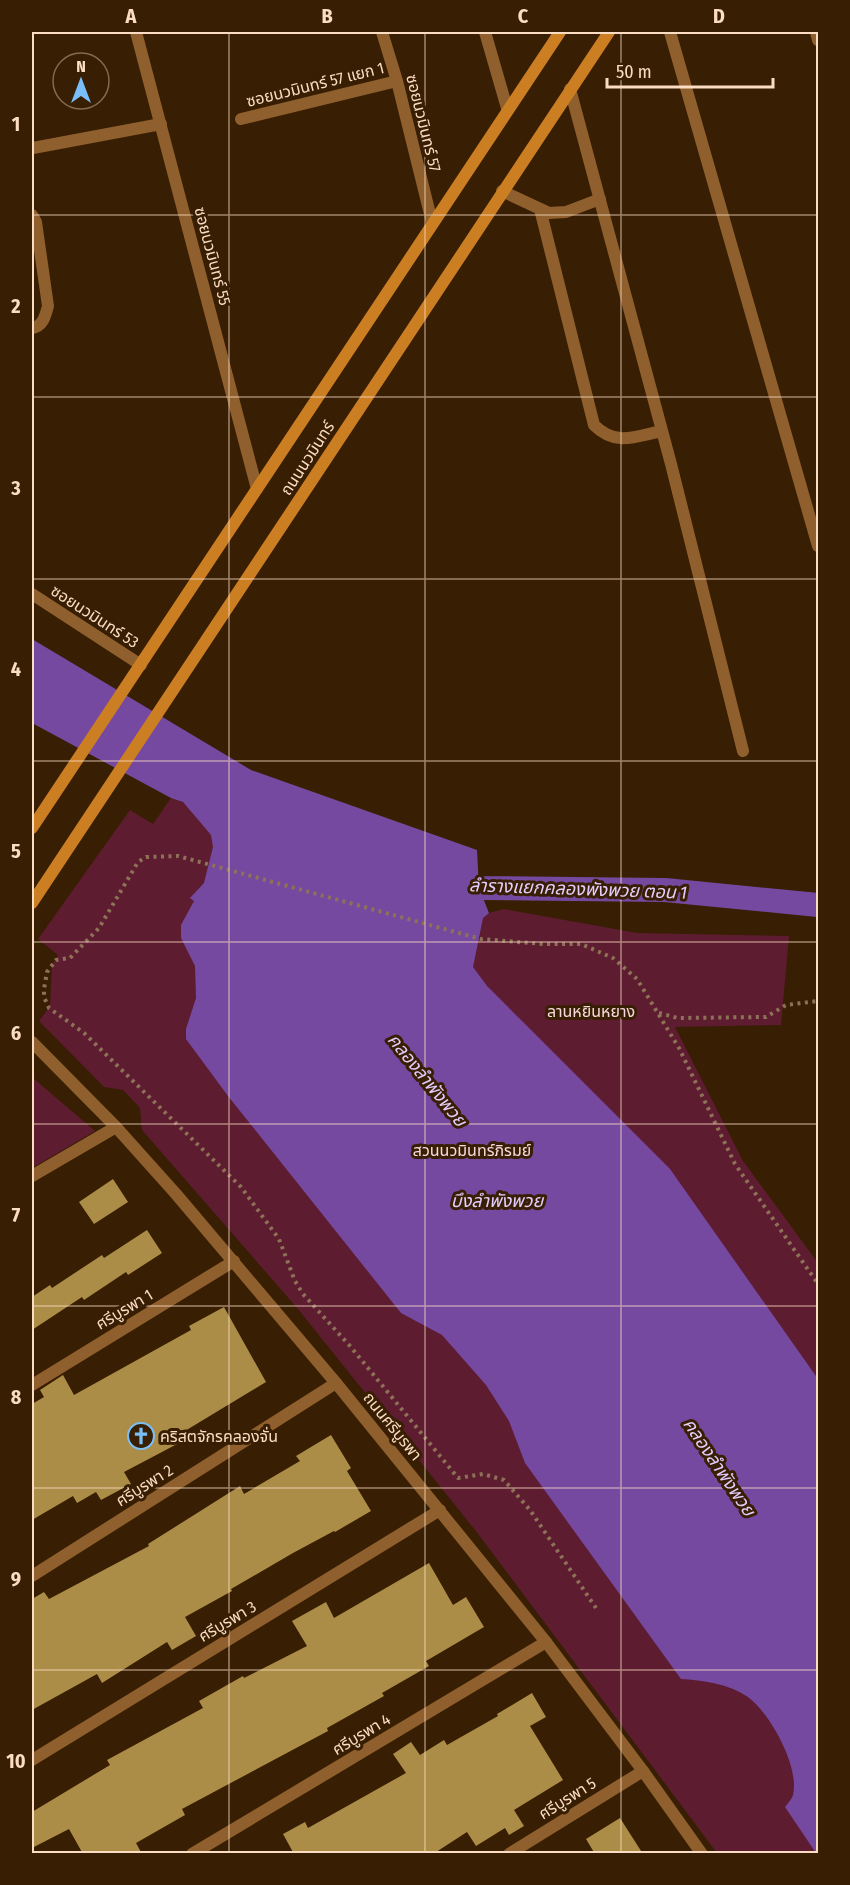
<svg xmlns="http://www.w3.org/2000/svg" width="850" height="1885" font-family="'Fira Sans Condensed','Noto Sans Thai',sans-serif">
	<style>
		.green { fill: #5d1c30 }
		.water { fill: #7649a1 }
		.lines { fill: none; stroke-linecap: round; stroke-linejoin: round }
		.canal { stroke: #7649a1; stroke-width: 24 }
		.building { fill: #ac8d48 }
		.path { stroke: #8e7257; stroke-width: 4; stroke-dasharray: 3 4.5; stroke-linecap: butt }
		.service { stroke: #8f602d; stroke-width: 12 }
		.minor { stroke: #8f602d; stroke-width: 12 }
		.tertiary { stroke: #8f602d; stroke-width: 12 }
		.secondary { stroke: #cc7f22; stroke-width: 12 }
		.grid { fill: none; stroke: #faddc3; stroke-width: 1.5; stroke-opacity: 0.55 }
		.labels { text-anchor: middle; stroke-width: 6; stroke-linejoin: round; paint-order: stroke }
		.street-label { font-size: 16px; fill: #faddc3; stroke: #381e02 }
		.park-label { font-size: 16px; fill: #f7d9de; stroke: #381e02 }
		.poi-label { font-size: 16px; fill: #faddc3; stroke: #381e02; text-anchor: start }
		.water-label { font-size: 18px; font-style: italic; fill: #e3cdfd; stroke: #381e02 }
		.neatline { fill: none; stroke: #faddc3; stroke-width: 2 }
		.grid-label { font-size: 20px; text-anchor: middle; font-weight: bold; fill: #faddc3 }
	</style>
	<rect width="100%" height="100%" fill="#381e02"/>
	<!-- green -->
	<path class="green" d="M171 798 183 802 211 834 489 913 504 909 637 933 789 936 781 1025 675 1027 743 1161 818 1263V1853H717L479 1535 298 1309 142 1130 140 1108 123 1090 104 1087 39 1021 50 1006 52 965 58 955 38 939 130 810 153 824Z
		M32 1077 95 1131 32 1168Z"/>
	<!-- water -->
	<path class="water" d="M32 639 251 770 477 850 479 888 489 913 483 918 473 967 487 986 670 1169 818 1379V1853H816L785 1807C788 1803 792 1799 793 1795 800 1767 770 1713 748 1697 729 1684 702 1680 681 1679L525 1463 509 1421 486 1385 442 1335 401 1313 228 1096 186 1039V1029L196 998 195 966 181 938V925L194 901 190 898 204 883 213 847 211 835 183 802 171 798 32 723Z"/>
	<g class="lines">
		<!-- canal -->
		<path class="canal" d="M447 883 479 888 665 890 818 905"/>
	</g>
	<!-- building -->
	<path class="building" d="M113 1179 128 1202 94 1224 79 1202Z
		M147 1230 162 1253 128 1275 126 1272 84 1300 82 1297 32 1330V1297L50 1285 52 1288 102 1255 104 1258Z
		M224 1307 266 1382 175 1437 179 1443 124 1472 131 1484 101 1500 96 1492 77 1503 73 1496 32 1520V1404L44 1397 40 1390 63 1375 74 1395 191 1330 189 1326Z
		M331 1435 351 1468 347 1471 371 1511 335 1532 334 1531 293 1553 231 1589 232 1591 185 1617 196 1636 172 1650 167 1642 102 1683 97 1674 32 1710V1599L44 1592 49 1599 149 1546 148 1544 240 1486 244 1494 300 1461 296 1456Z
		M429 1563 453 1605 466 1597 484 1627 426 1661 429 1666 382 1693 384 1696 327 1728 328 1731 182 1809 185 1815 136 1843 142 1854H83L69 1829 32 1848V1812L110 1765 107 1760 203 1708 199 1701 243 1676 244 1678 307 1646 292 1621 326 1602 334 1618Z
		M532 1693 546 1717 530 1726 563 1780 514 1810 524 1826 509 1835 505 1828 476 1846 467 1832 433 1854H294L283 1834 305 1822 308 1828 406 1773 393 1754 411 1742 420 1755 444 1740 447 1745 498 1716 497 1714Z
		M620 1818 643 1854H595L586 1839Z"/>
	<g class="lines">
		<!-- path -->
		<path class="path" d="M659 1013 678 1018 766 1017 786 1005 818 1001
			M596 1608 530 1510 504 1480 483 1474 458 1478 350 1346 303 1294 295 1281 279 1239 241 1187 84 1033 49 1008 44 997V989L47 972 56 960 70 958 99 928 138 862 146 857 178 856 481 939 543 944H581L613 958 637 979 679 1048 735 1164 818 1284"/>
		<!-- service -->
		<path class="service" d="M485 32 507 108
			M570 89 671 464 743 751
			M33 148 161 124
			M502 191 549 213 566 212 600 199
			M540 209 594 425C616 447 636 436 662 431
			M32 215 36 222 48 306C45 317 43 326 32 328"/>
		<!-- minor -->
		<path class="minor" d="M136 32 257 489
			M382 32 397 81 432 222
			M670 32 818 546
			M816 32 818 40
			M241 119 397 81
			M32 594 141 665
			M32 1176 116 1127
			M32 1385 234 1261
			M32 1576 336 1383
			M32 1760 440 1510
			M192 1854 546 1642
			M509 1854 643 1771"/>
		<!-- tertiary -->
		<path class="tertiary" d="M32 1042 116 1127 176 1194 336 1383 546 1642 643 1771 702 1854"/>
		<!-- secondary -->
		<path class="secondary" d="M32 828 560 32
			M32 903 609 32"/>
	</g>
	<!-- grid -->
	<path class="grid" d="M229 32V1854M425 32V1854M621 32V1854M32 215H818M32 397H818M32 579H818M32 761H818M32 942H818M32 1124H818M32 1306H818M32 1488H818M32 1670H818"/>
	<!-- icons -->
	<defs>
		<symbol id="church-ring" viewBox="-11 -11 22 22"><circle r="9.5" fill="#381e02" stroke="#7abef8" stroke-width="1.5"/><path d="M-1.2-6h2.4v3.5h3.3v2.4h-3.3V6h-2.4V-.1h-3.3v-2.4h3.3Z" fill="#7abef8"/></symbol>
	</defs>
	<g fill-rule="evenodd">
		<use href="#church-ring" x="126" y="1421" width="30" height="30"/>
	</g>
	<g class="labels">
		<!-- street labels -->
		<g class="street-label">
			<text transform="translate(315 84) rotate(-14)" y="6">ซอยนวมินทร์ 57 แยก 1</text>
			<text transform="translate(424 123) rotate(76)" y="6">ซอยนวมินทร์ 57</text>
			<text transform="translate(213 256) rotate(75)" y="6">ซอยนวมินทร์ 55</text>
			<text transform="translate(307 458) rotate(-57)" y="6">ถนนนวมินทร์</text>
			<text transform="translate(95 616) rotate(33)" y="6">ซอยนวมินทร์ 53</text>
			<text transform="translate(124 1309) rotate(-31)" y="6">ศรีบูรพา 1</text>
			<text transform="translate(393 1426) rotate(51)" y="6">ถนนศรีบูรพา</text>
			<text transform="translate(144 1485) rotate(-32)" y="6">ศรีบูรพา 2</text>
			<text transform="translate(227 1621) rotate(-31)" y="6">ศรีบูรพา 3</text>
			<text transform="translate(361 1734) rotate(-31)" y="6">ศรีบูรพา 4</text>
			<text transform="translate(567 1798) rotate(-32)" y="6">ศรีบูรพา 5</text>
		</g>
		<!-- park labels -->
		<g class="park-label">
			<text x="591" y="1017">ลานหยินหยาง</text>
			<text x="472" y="1156">สวนนวมินทร์ภิรมย์</text>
		</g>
		<!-- poi labels -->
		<g class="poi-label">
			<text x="160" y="1442">คริสตจักรคลองจั่น</text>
		</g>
		<!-- water labels -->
		<g class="water-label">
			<text transform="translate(578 889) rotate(2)" y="6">ลำรางแยกคลองพังพวย ตอน 1</text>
			<text transform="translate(427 1080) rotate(51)" y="6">คลองลำพังพวย</text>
			<text x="497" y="1207">บึงลำพังพวย</text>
			<text transform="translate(719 1467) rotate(56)" y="6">คลองลำพังพวย</text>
		</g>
	</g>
	<!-- border -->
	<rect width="850" height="1885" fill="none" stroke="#381e02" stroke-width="66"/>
	<!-- north arrow -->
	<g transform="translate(81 81)"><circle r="28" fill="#381e02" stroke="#866a4f" stroke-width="1.5"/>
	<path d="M0-4.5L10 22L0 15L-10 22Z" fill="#7abef8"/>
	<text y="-9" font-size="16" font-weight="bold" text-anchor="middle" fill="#faddc3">N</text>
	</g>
	<!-- scale -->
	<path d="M607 78v9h166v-9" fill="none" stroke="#faddc3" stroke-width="3"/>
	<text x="616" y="78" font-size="18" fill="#faddc3" stroke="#381e02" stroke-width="4.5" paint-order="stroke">50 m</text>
	<rect x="33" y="33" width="784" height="1819" class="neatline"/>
	<g class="grid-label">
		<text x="131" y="23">A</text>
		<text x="327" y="23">B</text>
		<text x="523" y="23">C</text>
		<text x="719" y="23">D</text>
		<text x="16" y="131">1</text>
		<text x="16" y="313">2</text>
		<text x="16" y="495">3</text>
		<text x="16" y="676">4</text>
		<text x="16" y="858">5</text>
		<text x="16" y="1040">6</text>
		<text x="16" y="1222">7</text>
		<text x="16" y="1404">8</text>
		<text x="16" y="1586">9</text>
		<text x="16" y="1768">10</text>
	</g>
</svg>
